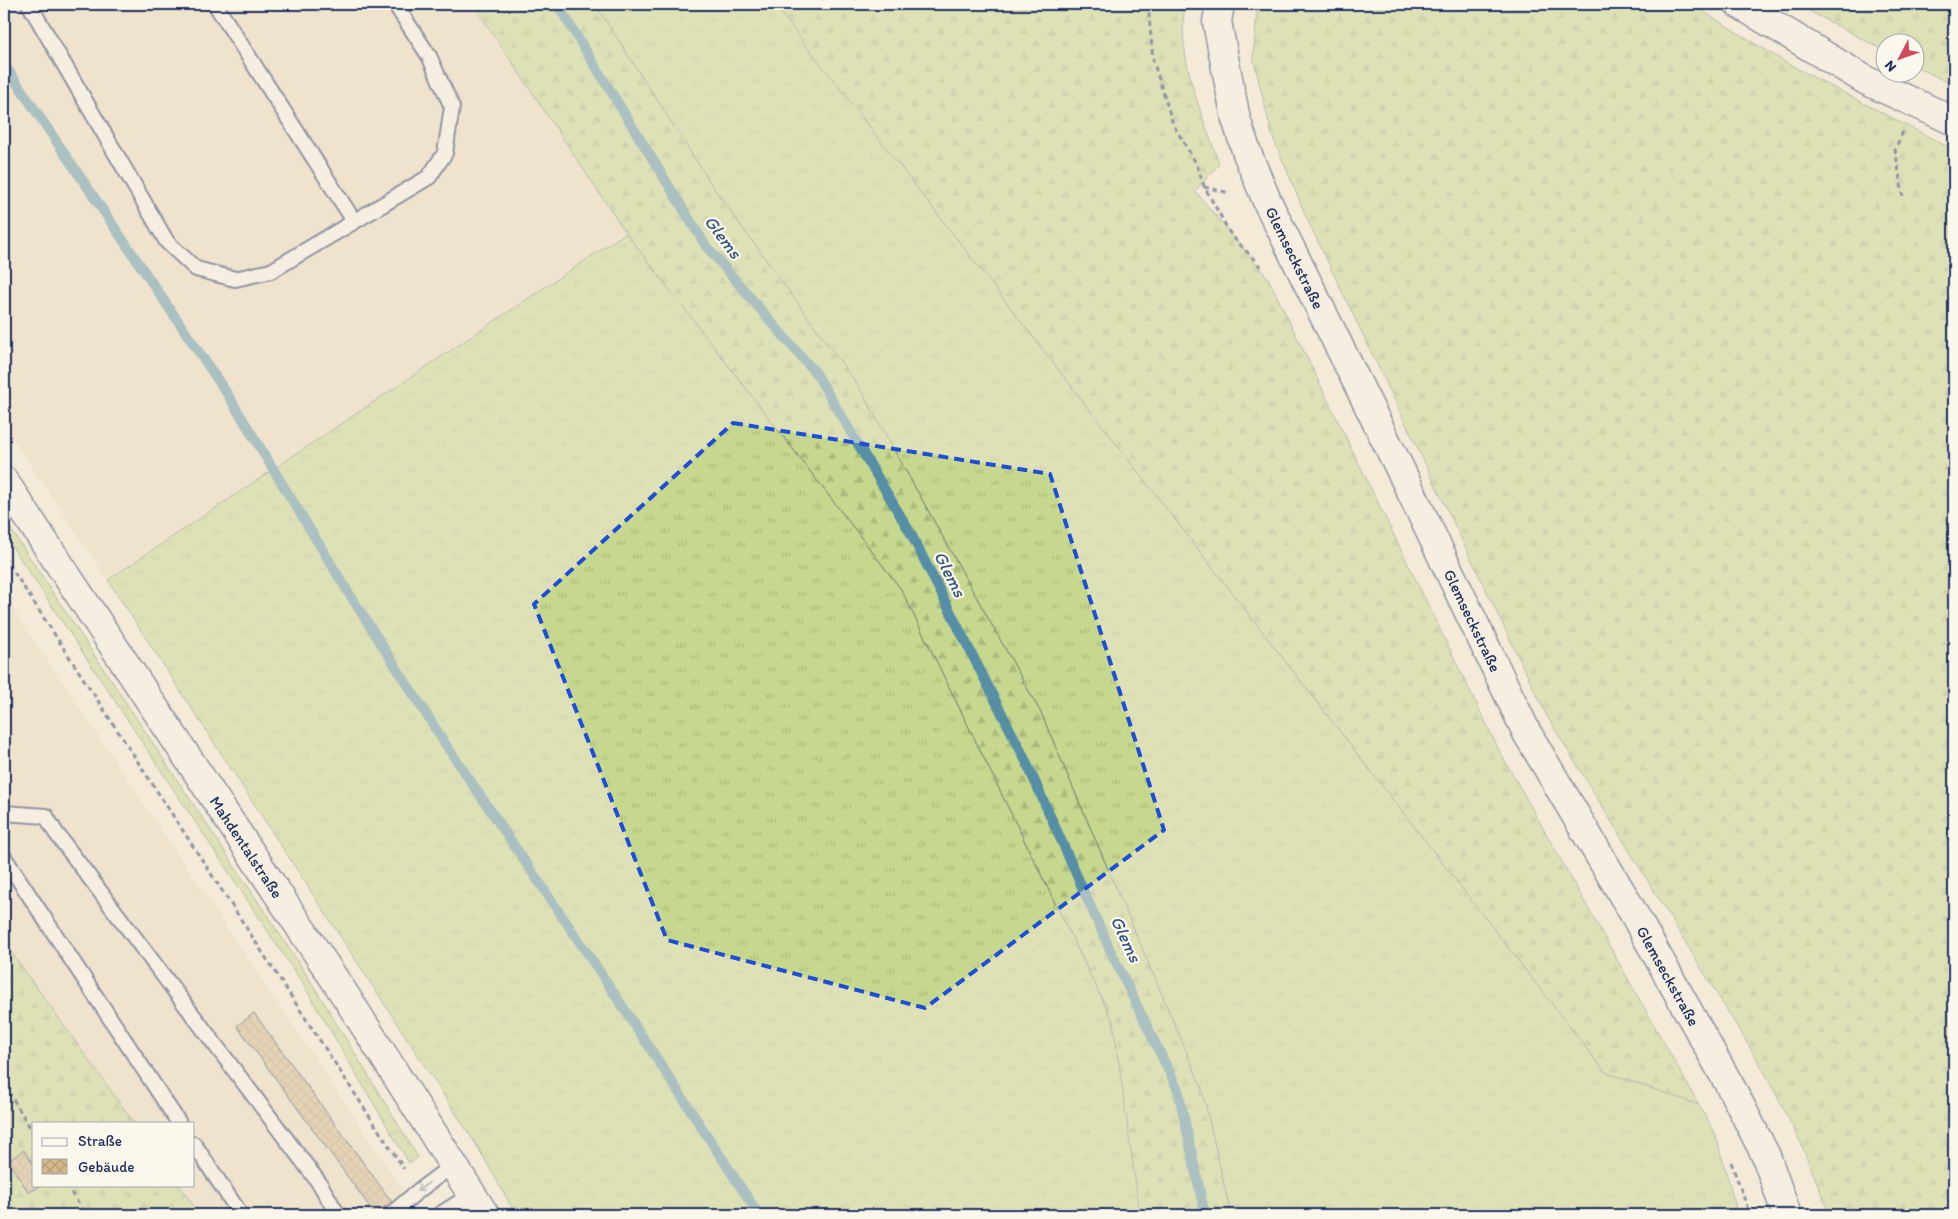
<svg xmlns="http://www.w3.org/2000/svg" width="1958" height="1219" font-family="Itim,sans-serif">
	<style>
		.built { fill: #eadbc1 }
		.grass { fill: url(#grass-tufts); stroke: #708476 }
		.forest { fill: url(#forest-firs); stroke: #708476 }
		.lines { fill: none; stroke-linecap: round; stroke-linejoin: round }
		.stream { stroke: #558ea5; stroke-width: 10 }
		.building { fill: url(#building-cross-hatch); stroke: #1b2f5e }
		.service-casing { stroke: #1b2f5e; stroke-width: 18 }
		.secondary-casing { stroke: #1b2f5e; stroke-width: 31 }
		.path { stroke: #1b2f5e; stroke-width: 3; stroke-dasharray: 5 4; stroke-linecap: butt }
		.service { stroke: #fbf7ec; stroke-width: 14 }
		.secondary { stroke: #fbf7ec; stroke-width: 28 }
		.oneway { stroke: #8b93a5 }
		.marked { fill: none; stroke: #1d4ed8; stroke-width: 4; stroke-dasharray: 10 6; stroke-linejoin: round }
		.labels { text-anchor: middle; stroke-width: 4.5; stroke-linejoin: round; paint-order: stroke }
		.street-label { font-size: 16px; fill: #1b2f5e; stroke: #fbf7ec }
		.water-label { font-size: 18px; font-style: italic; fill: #33567c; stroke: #fbf7ec }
	</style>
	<defs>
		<pattern id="grass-tufts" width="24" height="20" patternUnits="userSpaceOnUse" patternTransform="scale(1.25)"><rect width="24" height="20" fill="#c6d88d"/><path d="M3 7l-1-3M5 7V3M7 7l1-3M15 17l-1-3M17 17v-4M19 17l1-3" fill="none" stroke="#aaba7c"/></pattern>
		<pattern id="forest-firs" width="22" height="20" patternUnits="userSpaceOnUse" patternTransform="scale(1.25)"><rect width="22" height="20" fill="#c6d88d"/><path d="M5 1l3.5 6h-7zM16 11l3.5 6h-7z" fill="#aaba7c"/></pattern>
		<pattern id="building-cross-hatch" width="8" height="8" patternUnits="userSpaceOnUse" patternTransform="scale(1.25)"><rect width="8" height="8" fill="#d5b88a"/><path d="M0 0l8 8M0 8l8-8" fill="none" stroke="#b69e7a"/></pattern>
	</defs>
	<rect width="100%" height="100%" fill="#f3ead8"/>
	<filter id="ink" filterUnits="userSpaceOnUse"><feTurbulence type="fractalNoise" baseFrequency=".02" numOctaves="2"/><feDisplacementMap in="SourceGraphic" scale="10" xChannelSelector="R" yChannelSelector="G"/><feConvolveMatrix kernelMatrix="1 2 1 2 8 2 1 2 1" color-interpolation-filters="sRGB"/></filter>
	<g filter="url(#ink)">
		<!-- built -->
		<path class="built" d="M4 4H473L626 233 108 580 4 426Z
			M4 596 420 1215H200L179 1185H194V1123H134L4 942Z"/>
		<!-- grass -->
		<path class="grass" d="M595 4H774L1605 1072 1699 1105 1715 1133 1738 1215H1231L1201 1086 1041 713 859 387 715 190Z
			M626 233 901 589 1113 1021 1142 1215H516L479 1149 108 580Z
			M4 519 310 980 418 1157 409 1163 301 981 4 534Z"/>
		<!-- forest -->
		<path class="forest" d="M473 4H595L715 190 859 387 1041 713 1201 1086 1231 1215H1140L1113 1021 901 589 626 233Z
			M774 4H1185C1176 59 1202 112 1219 164L1195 191 1268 278 1500 752 1699 1105 1605 1072Z
			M1258 4H1691L1790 65 1954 150V1215H1828L1826 1205 1800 1141 1763 1069 1547 716 1308 221 1272 135 1253 57Z
			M1796 4H1954V86L1916 66V42H1886L1885 51Z
			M4 942 134 1123H34V1185H179L200 1215H4Z"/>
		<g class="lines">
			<!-- stream -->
			<path class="stream" d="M557 4 706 246 817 375 910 532 1023 755 1111 952 1178 1090 1205 1215
				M4 64 228 395 350 595 446 745 606 981 759 1215"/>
		</g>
		<!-- building -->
		<path class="building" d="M4 310 7 319 8 329 4 336Z
			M254 1013 392 1202 375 1214 237 1026Z
			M24 1150 34 1166V1185H41L29 1193 8 1161Z"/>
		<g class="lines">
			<defs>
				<path id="service" d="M29 4 167 242 196 269 235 279 271 271 429 177 445 153 452 107 429 56 395 4
					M215 4 354 221
					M4 813 46 816 56 833 320 1184 338 1215
					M4 857 179 1123
					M194 1144 241 1215
					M390 1215 418 1191 453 1165
					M439 1215 471 1195"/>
				<g id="secondary">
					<path id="s1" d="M1220 4 1217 22 1236 119 1247 153 1267 201 1399 467 1527 733 1630 907 1734 1093 1766 1156 1787 1215"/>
					<path d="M1739 4 1867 81 1954 121"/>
					<path id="s2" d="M4 481 347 998 485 1215"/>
				</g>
			</defs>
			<!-- service casing -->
			<use href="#service" class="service-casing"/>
			<!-- secondary casing -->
			<use href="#secondary" class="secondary-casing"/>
			<!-- path -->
			<path class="path" d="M1148 4 1153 60 1173 124 1197 165 1204 186 1231 235 1264 270
				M1903 132 1895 149 1903 196
				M1204 187 1230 193
				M4 557 404 1169
				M4 1084 34 1134
				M1731 1162 1750 1215
				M66 1185 86 1215"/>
			<!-- service -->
			<use href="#service" class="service"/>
			<!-- secondary -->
			<use href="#secondary" class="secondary"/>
		</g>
		<!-- one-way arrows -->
		<defs><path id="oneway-shaft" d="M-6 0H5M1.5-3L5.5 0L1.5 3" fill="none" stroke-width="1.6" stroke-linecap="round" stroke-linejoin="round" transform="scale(1.25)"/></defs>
		<use class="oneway" href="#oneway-shaft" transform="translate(423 1187) rotate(144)"/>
	</g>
	<!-- marked area -->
	<path d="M0 0H1958V1219H0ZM733 423 1050 474 1164 830 925 1008 667 940 534 604Z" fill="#f3ead8" fill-opacity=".55" fill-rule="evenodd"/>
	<path class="marked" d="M733 423 1050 474 1164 830 925 1008 667 940 534 604Z"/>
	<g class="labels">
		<!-- street labels -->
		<g class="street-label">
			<text dy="6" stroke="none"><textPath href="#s1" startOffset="268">Glemseckstraße</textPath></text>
			<text dy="6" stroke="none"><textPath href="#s1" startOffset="672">Glemseckstraße</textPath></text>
			<text dy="6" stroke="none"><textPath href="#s2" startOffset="439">Mahdentalstraße</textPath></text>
			<text dy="6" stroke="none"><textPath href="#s1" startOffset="1078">Glemseckstraße</textPath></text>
		</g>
		<!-- water labels -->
		<g class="water-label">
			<text transform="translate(723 237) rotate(53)" y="6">Glems</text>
			<text transform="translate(950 574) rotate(63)" y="6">Glems</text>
			<text transform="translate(1126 939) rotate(65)" y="6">Glems</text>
		</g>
	</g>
	<!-- margin -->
	<rect width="1958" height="1219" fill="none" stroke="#fbf7ec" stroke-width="20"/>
	<rect x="10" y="10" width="1938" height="1199" fill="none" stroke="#1b2f5e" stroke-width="2" filter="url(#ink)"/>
	<!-- legend -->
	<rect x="32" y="1122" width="162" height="65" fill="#fbf7ec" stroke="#a1a7b3"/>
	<rect x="42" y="1138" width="25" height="8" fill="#fbf7ec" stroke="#a1a7b3"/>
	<text x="78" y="1146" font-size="15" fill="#1b2f5e">Straße</text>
	<rect x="42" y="1159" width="25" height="15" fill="url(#building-cross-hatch)" stroke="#a1a7b3"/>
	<text x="78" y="1172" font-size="15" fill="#1b2f5e">Gebäude</text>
	<!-- north arrow -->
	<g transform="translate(1900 58) rotate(229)"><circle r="24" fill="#fbf7ec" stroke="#a1a7b3"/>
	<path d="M0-4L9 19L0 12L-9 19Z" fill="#d1495b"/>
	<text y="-8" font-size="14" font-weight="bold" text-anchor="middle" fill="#1b2f5e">N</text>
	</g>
</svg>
